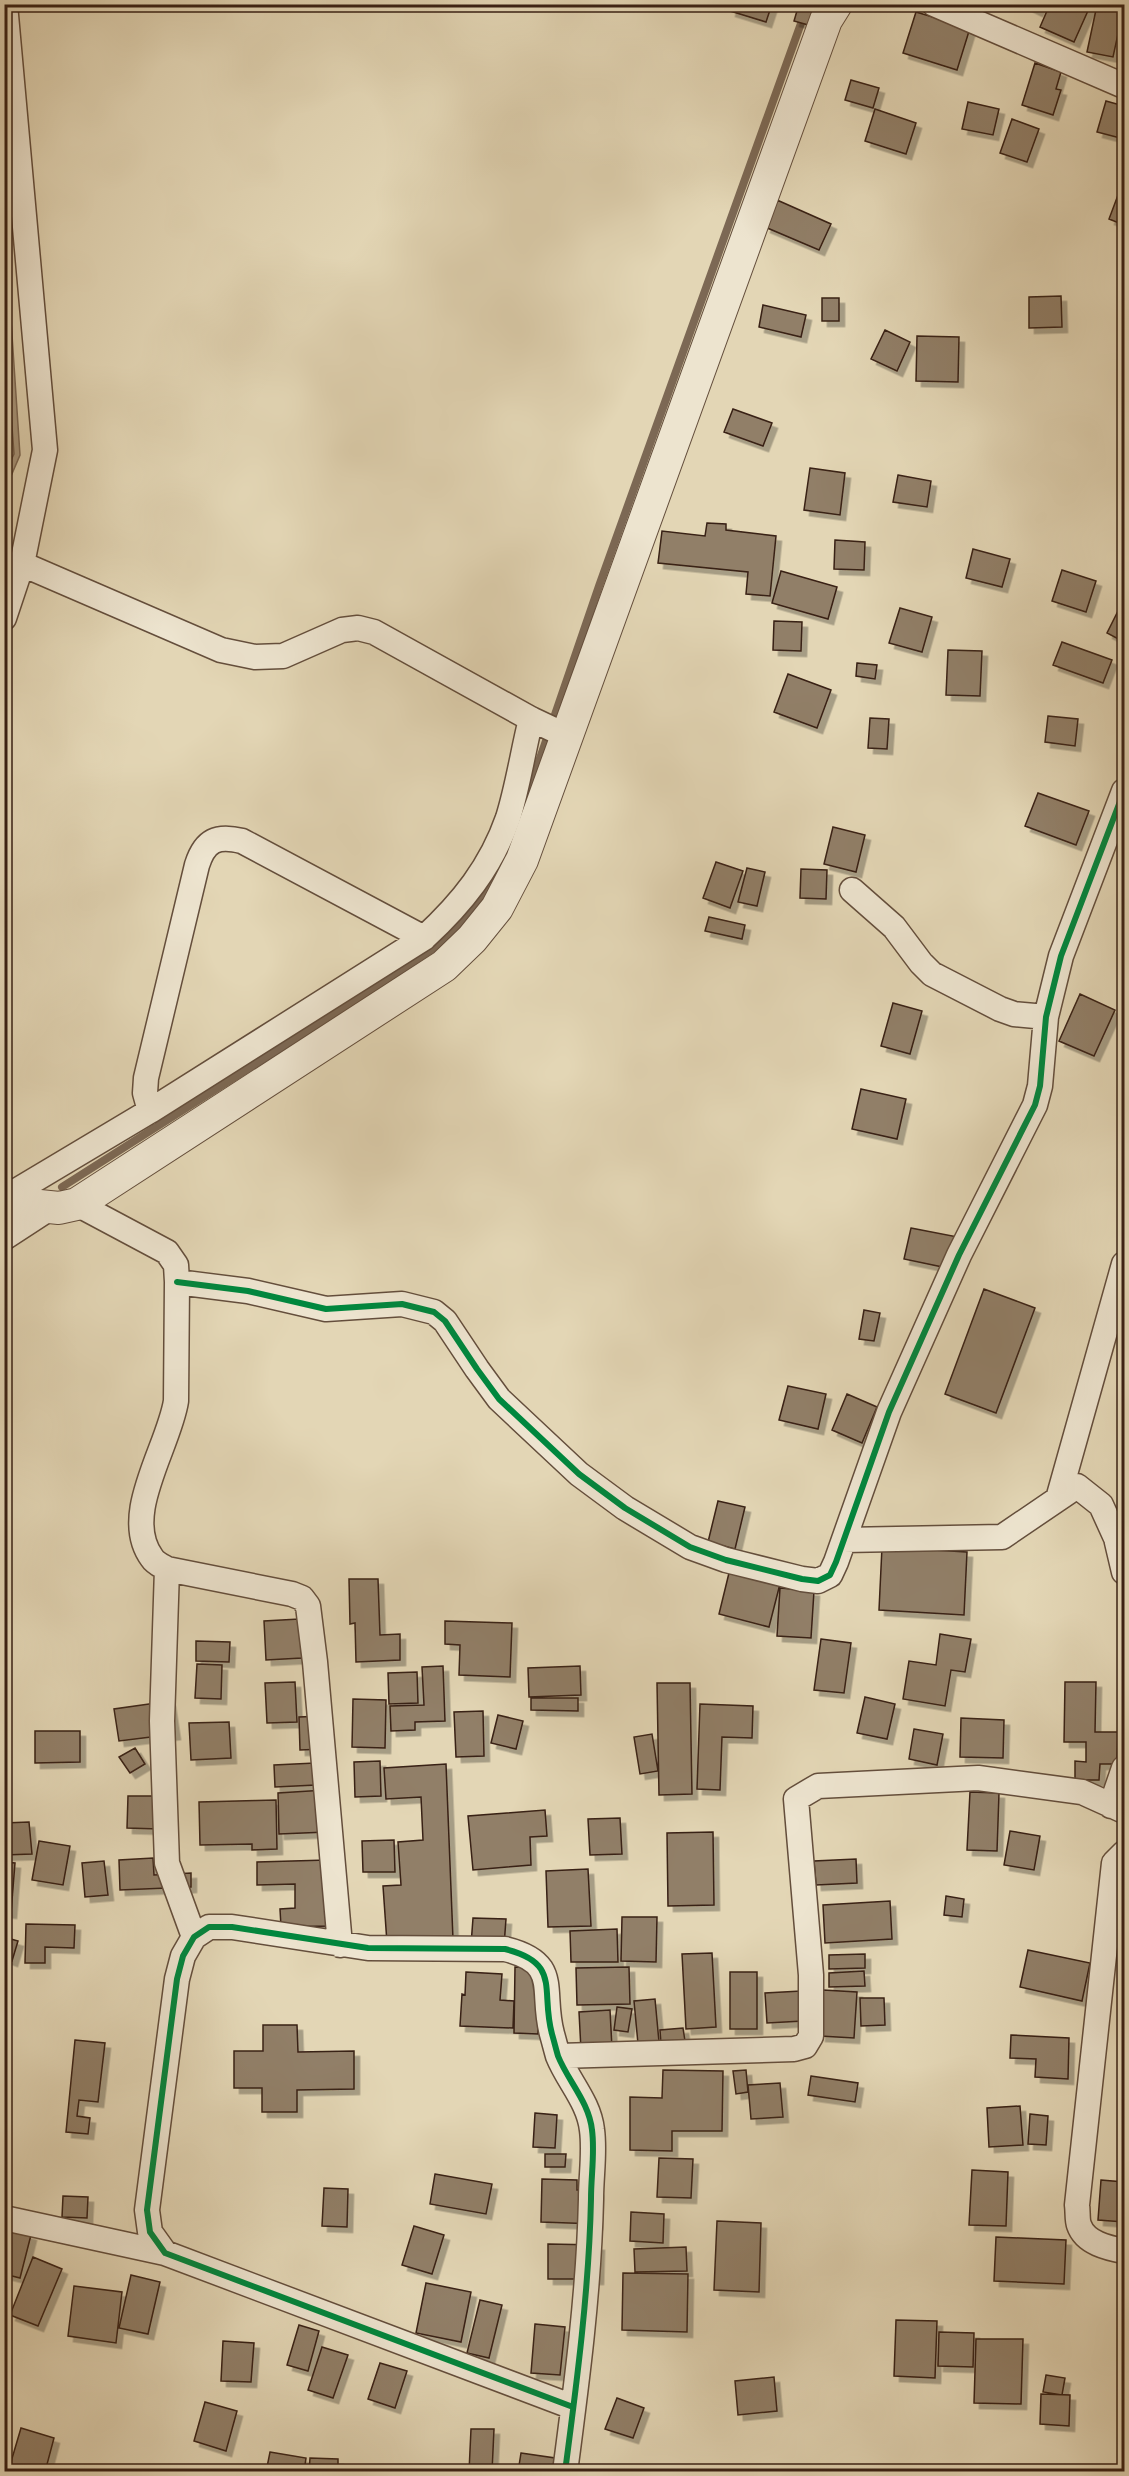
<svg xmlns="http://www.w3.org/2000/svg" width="1129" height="2476" font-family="'Sorts Mill Goudy',serif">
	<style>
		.water { fill: #a9987e; stroke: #7c6854; stroke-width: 1.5 }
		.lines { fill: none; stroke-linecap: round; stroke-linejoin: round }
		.shore { stroke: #715c49; stroke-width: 1.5 }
		.stream { stroke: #7c6854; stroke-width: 8 }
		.building { fill: #917f68; stroke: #392014; stroke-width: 1.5; filter: url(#shadow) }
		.minor-casing { stroke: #644e3c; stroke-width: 27 }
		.tertiary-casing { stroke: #644e3c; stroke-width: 34 }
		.minor { stroke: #ede4cf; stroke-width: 24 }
		.tertiary { stroke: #ede4cf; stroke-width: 32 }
		.cycleway-casing { stroke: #ede4cf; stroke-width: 10 }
		.cycleway { stroke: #00873e; stroke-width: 6 }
	</style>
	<defs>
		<filter id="shadow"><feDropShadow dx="5.5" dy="5.5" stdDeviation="0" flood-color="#0004"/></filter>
	</defs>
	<rect width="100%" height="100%" fill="#e3d6b5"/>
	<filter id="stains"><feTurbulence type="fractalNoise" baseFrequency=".00333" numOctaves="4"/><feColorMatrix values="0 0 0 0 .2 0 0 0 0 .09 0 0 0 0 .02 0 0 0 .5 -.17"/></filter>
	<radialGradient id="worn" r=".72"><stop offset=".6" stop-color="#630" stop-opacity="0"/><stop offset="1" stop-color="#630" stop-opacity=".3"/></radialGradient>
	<!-- water -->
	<path class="water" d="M5 230 20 455 5 490H4Z"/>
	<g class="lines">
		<!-- shore -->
		<path class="shore" d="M4 317 14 454 4 475"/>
		<!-- stream -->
		<path class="stream" d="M522 811 599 586 804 15
			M62 1187 348 1005 449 938 483 895 494 872"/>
	</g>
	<!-- building -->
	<path class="building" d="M732 4H772L766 22 730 11Z
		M799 4H826L819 28 794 21Z
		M1023 4H1041L1037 11Z
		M1050 4H1091L1074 42 1040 27Z
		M1097 5 1123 11 1113 57 1087 52Z
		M916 12 970 28 957 70 903 53Z
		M1035 63 1061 72 1056 89 1061 90 1053 115 1022 105Z
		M851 80 879 88 873 108 845 100Z
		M1106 101 1124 106V139L1097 132Z
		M968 102 999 109 993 135 962 129Z
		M875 109 916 123 906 154 865 141Z
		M1012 119 1039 129 1027 162 1000 153Z
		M1124 179V225L1109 219Z
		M777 200 831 224 819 250 765 227Z
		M1061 296 1062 327 1029 328V297Z
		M822 298H839V321H822Z
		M763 305 806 315 801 337 759 327Z
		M885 330 910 342 897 371 871 359Z
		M917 336 959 337 958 382 916 381Z
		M733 409 772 423 763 446 724 432Z
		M810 468 845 473 840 515 804 510Z
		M898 475 931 481 927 507 893 502Z
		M707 523 726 524V530L776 536 770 596 746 594 748 572 658 563 662 531 705 536Z
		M835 540 865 542 864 570 834 569Z
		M973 549 1010 559 1002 587 966 578Z
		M1062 570 1096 581 1086 612 1052 601Z
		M781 571 837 587 828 619 772 603Z
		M1120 607 1124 609V642L1107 633Z
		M900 608 932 617 922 652 889 643Z
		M774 621 802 622 801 651 773 650Z
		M1062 642 1112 660 1103 683 1053 665Z
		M948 650 982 651 980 696 946 695Z
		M857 663 877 665 875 679 856 676Z
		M788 674 831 690 817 728 774 712Z
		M1048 716 1078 719 1075 746 1045 742Z
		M870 718 889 719 887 749 868 748Z
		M1038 793 1089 811 1076 845 1025 826Z
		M833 827 865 835 856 872 824 864Z
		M716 862 743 871 730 908 703 898Z
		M747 868 765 872 757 906 738 902Z
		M801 869 827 870 826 899 800 898Z
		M709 917 745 925 742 939 705 931Z
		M1080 994 1115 1010 1094 1056 1059 1041Z
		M893 1003 922 1011 910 1054 881 1046Z
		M861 1089 906 1099 897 1139 852 1129Z
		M911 1228 963 1238 957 1270 904 1259Z
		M984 1289 1035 1308 996 1413 945 1394Z
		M864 1310 880 1313 874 1341 859 1339Z
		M788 1386 826 1394 818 1429 779 1420Z
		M847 1394 877 1407 862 1443 832 1430Z
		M718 1501 745 1507 735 1549 708 1542Z
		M882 1547 967 1552 964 1615 879 1610Z
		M729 1573 757 1580 759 1575 781 1580 769 1627 719 1614Z
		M349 1579H378L380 1635 400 1634V1660L356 1662 355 1623 350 1624Z
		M780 1588 814 1591 811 1638 777 1636Z
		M299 1619 302 1658 266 1660 264 1621Z
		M445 1621 512 1623 510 1677 459 1675 460 1645 445 1644Z
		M940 1634 971 1639 965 1672 951 1670 945 1706 903 1699 909 1661 936 1665Z
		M821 1639 851 1643 844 1693 814 1690Z
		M196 1641 230 1642 229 1662 196 1661Z
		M197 1664 222 1665 221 1699 195 1698Z
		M443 1666 445 1721 415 1722V1730L391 1731 390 1706 424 1705 422 1667Z
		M580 1666 581 1695 529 1697 528 1668Z
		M417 1672 418 1703 389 1704 388 1673Z
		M295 1682 297 1722 267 1723 265 1683Z
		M1065 1682H1096L1095 1732H1118L1117 1764H1100L1099 1780H1075V1761L1086 1762V1742H1064Z
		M657 1683H690L692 1794 659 1795Z
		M865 1697 895 1704 887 1739 857 1733Z
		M531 1698H578V1711L531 1710Z
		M353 1699 386 1700 385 1748 352 1747Z
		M170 1701 175 1734 119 1741 114 1709Z
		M700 1704 753 1706 752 1738 722 1737 720 1790 697 1789Z
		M483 1711 484 1756 456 1757 454 1712Z
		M498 1715 523 1721 516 1749 491 1743Z
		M323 1716 324 1749 300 1750 299 1717Z
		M961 1718 1004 1720 1003 1758 960 1757Z
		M229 1722 231 1758 191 1760 189 1723Z
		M914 1729 943 1734 937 1765 909 1759Z
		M35 1731H80V1762L35 1763Z
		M652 1734 658 1771 640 1774 634 1737Z
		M135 1748 145 1764 130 1773 119 1757Z
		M380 1761 381 1796 355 1797 354 1762Z
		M315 1763 316 1785 275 1787 274 1765Z
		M446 1764 453 1939 387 1943 383 1886 401 1885 398 1842 423 1840 421 1797 386 1799 384 1768Z
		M325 1790 327 1832 279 1834 278 1793Z
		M970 1792 999 1793 997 1851 967 1850Z
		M128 1796H160L159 1829 127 1828Z
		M276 1800 277 1849 252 1850V1844L200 1845 199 1802Z
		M545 1810 547 1836 530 1837 531 1865 473 1870 468 1816Z
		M620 1818 622 1854 590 1855 588 1819Z
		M29 1822 32 1854 4 1855V1823Z
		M1010 1831 1040 1836 1034 1870 1004 1865Z
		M713 1832 714 1905 668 1906 667 1833Z
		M394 1840 395 1872H363L362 1841Z
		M39 1841 70 1846 63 1885 32 1880Z
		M153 1858 154 1875 191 1873V1887L120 1890 119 1860Z
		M856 1859 857 1883 816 1885 814 1861Z
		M327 1860 329 1926 281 1927 280 1909 295 1908V1884L257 1885V1862Z
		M104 1861 108 1895 85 1897 82 1863Z
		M4 1862 15 1863 11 1913 4 1912Z
		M588 1869 591 1926 548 1927 546 1871Z
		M946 1896 964 1899 962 1917 944 1915Z
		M890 1901 892 1939 825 1943 823 1905Z
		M622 1917H657L656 1962 621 1961Z
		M473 1918 506 1919 504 1946 471 1945Z
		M26 1924 75 1925 74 1948 45 1947V1963H25Z
		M617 1929 618 1962H571L570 1931Z
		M4 1937 18 1941 12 1961 4 1958Z
		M1028 1950 1090 1963 1082 2001 1020 1987Z
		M712 1953 716 2027 686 2029 682 1954Z
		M865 1954V1968L829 1969V1955Z
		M515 1967 539 1968 538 2034 514 2033Z
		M629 1967 630 2004 577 2005 576 1968Z
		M864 1971 865 1986 829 1987V1973Z
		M466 1972 502 1974 500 2000 514 2001 513 2028 460 2026 462 1994 465 1995Z
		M730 1972H757V2029H730Z
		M823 1990 857 1992 854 2038 820 2036Z
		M801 1991 803 2021 767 2023 765 1993Z
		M860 1998H884L885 2025 861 2026Z
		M655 1999 659 2042 638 2044 634 2001Z
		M617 2007 632 2009 628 2032 614 2030Z
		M610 2010 612 2048 581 2050 579 2012Z
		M263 2025H297L298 2052 354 2051V2089L297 2090V2112H262V2088H234V2051H263Z
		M683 2028 685 2041 661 2044 660 2030Z
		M1011 2035 1069 2038 1068 2079 1035 2077 1036 2059 1010 2058Z
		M75 2040 105 2043 98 2102 79 2100 77 2116 90 2118 88 2134 66 2132Z
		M663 2070 723 2071 722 2131H672V2151L630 2150V2097L662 2098Z
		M746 2070 748 2092 736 2094 733 2071Z
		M811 2076 858 2083 855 2102 808 2095Z
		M780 2083 783 2117 751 2119 748 2085Z
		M1020 2106 1023 2145 989 2147 987 2108Z
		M535 2113 557 2115 555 2148 533 2147Z
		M1030 2114 1048 2116 1046 2145 1028 2144Z
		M545 2154H566L565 2167H545Z
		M659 2158 693 2159 691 2198 657 2197Z
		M972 2170 1008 2172 1006 2226 969 2225Z
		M435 2174 492 2184 486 2214 430 2204Z
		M542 2179 577 2180V2190H598L597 2224 541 2222Z
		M1101 2180 1124 2182V2222L1098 2220Z
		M324 2188 348 2189 347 2227 322 2226Z
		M63 2196 88 2197 87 2218 62 2217Z
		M631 2212 664 2214 663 2243 630 2241Z
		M717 2221 761 2223 759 2292 714 2290Z
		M414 2226 444 2235 432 2274 402 2265Z
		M4 2228 31 2235 20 2278 4 2274Z
		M996 2237 1066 2240 1064 2284 994 2281Z
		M548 2244 599 2245 598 2279H548Z
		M686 2247 687 2271 635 2272 634 2249Z
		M33 2257 62 2269 38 2326 10 2315Z
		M623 2273 688 2274 687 2332 622 2330Z
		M131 2275 160 2282 148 2334 119 2328Z
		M426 2283 471 2292 461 2342 416 2333Z
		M74 2286 122 2292 116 2343 68 2336Z
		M480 2300 502 2305 489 2358 467 2353Z
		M896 2320 937 2321 935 2378 894 2376Z
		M535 2324 565 2327 560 2375 531 2373Z
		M299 2325 319 2331 308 2371 287 2365Z
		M939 2332 974 2333 973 2367 938 2366Z
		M976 2339H1023L1021 2404 974 2403Z
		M223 2341 254 2343 251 2382 221 2381Z
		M322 2347 348 2355 333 2398 308 2390Z
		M380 2363 407 2371 395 2408 368 2399Z
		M1046 2375 1065 2378 1062 2395 1043 2392Z
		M774 2377 777 2411 738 2415 735 2381Z
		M1041 2394 1070 2395 1069 2426 1040 2424Z
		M617 2398 644 2408 633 2438 605 2429Z
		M205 2402 237 2411 226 2451 194 2441Z
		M21 2428 54 2438 45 2472H8Z
		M471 2429H494L492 2472H469Z
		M270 2452 306 2458 304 2472H266Z
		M521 2453 555 2458 553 2472H518Z
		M310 2458 338 2459V2472H309Z"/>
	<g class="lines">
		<defs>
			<path id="minor" d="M934 4 1124 86
				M22 564 221 650 255 657 283 656 342 630 358 628 374 632 531 719 567 736
				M4 618 22 564 45 450 5 4
				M852 890 894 927 921 963 932 974 1000 1009 1014 1014 1046 1017
				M150 1111 145 1093 146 1078 197 865C205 840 217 835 242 841L424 938
				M11 1194 150 1111 424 938C462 903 491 867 508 818 518 786 523 751 531 719
				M77 1204 167 1252 176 1265 177 1282 176 1401C169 1447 120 1515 152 1558 155 1563 162 1566 167 1569L292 1594 302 1598 308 1606 315 1662 340 1945
				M4 1238 50 1208
				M177 1282 248 1291 326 1309 402 1304 434 1312 445 1321 477 1369 499 1399 579 1474 625 1508 690 1547 726 1560 802 1579 818 1581 830 1575 836 1562 889 1412 959 1255 1035 1105 1040 1086 1046 1017 1061 956 1124 791
				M1058 1499 1124 1264
				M844 1540 1002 1537 1077 1486 1101 1505 1116 1538 1124 1572
				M167 1569 162 1721 167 1863 194 1937
				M1111 1806 1124 1768
				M1124 1853 1114 1863 1077 2205C1078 2211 1077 2220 1079 2225 1085 2243 1108 2248 1124 2251
				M559 2056 794 2049 805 2046 811 2036V1975L796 1799 818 1786 978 1778 1082 1792 1124 1811
				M4 2218 165 2253
				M565 2472C577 2381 589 2290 591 2199 591 2176 595 2152 592 2130 589 2102 568 2081 558 2056 556 2049 554 2041 552 2034 540 1990 562 1963 505 1949L368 1948 232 1927H209L194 1937 183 1956 177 1979 147 2210 150 2232 165 2253 573 2407"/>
			<path id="tertiary" d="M4 1205 20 1204 59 1208 77 1204 444 966 472 939 497 908 522 860 826 20 836 4"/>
		</defs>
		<!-- minor casing -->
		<use href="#minor" class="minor-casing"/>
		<!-- tertiary casing -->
		<use href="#tertiary" class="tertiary-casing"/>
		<!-- minor -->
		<use href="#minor" class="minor"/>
		<!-- tertiary -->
		<use href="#tertiary" class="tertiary"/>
		<defs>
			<path id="cycleway" d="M177 1282 248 1291 326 1309 402 1304 434 1312 445 1321 477 1369 499 1399 579 1474 625 1508 690 1547 726 1560 802 1579 818 1581 830 1575 836 1562 889 1412 959 1255 1035 1105 1040 1086 1046 1017 1061 956 1124 791
				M565 2472C577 2381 589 2290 591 2199 591 2176 595 2152 592 2130 589 2102 568 2081 558 2056 556 2049 554 2041 552 2034 540 1990 562 1963 505 1949L368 1948 232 1927H209L194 1937 183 1956 177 1979 147 2210 150 2232 165 2253 573 2407"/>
		</defs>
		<!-- cycleway casing -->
		<use href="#cycleway" class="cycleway-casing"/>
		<!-- cycleway -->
		<use href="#cycleway" class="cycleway"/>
	</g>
	<!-- margin -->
	<rect width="1129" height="2476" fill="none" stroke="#e3d6b5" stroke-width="24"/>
	<rect x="6" y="6" width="1117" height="2464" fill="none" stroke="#392014" stroke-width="3"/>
	<rect x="12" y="12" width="1105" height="2452" fill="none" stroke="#392014" stroke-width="1.5"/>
	<rect width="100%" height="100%" filter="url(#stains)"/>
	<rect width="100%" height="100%" fill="url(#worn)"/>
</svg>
